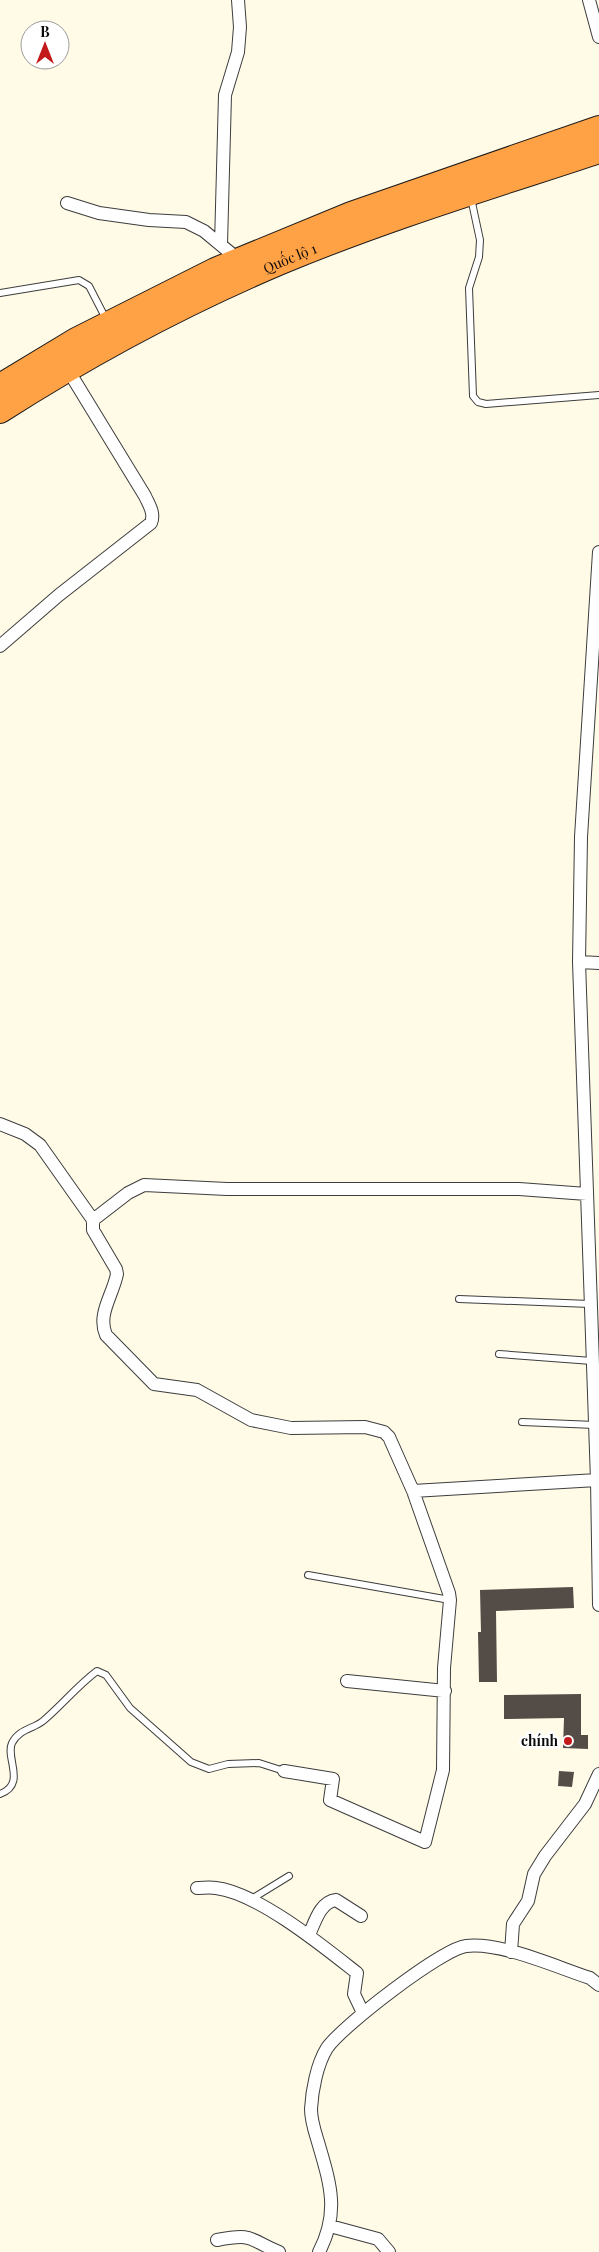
<svg xmlns="http://www.w3.org/2000/svg" width="599" height="2252" font-family="'Playfair Display',serif">
	<style>
		.building { fill: #544c46 }
		.lines { fill: none; stroke-linecap: round; stroke-linejoin: round }
		.lane-casing { stroke: #3d3d3d; stroke-width: 8 }
		.street-casing { stroke: #3d3d3d; stroke-width: 14 }
		.highway-casing { stroke: #1b1b1b; stroke-width: 26 }
		.lane { stroke: #fff; stroke-width: 6 }
		.street { stroke: #fff; stroke-width: 12 }
		.highway { stroke: #ffa145; stroke-width: 24 }
		.poi-dot { fill: #c4191a; stroke: #fff; stroke-width: 2 }
		.labels { text-anchor: middle; stroke-width: 5; stroke-linejoin: round; paint-order: stroke }
		.street-label { font-size: 14px; fill: #0a0a0a; stroke: #fff }
		.poi-label { font-size: 14px; font-weight: bold; fill: #0a0a0a; stroke: #fff; text-anchor: end }
	</style>
	<rect width="100%" height="100%" fill="#fffbe7"/>
	<!-- building -->
	<path class="building" d="M573 1587 574 1608 496 1611 497 1682H479L478 1632H481L480 1590Z
		M581 1694V1735H588V1749L563 1748 564 1718 504 1719V1695Z
		M559 1771 574 1772 572 1787 558 1786Z"/>
	<g class="lines">
		<defs>
			<path id="lane" d="M471 198 480 240 479 257 469 288 473 396 478 402 486 404 599 395
				M0 293 79 280 89 286 106 319
				M459 1299 590 1304
				M499 1354 592 1361
				M522 1422 595 1425
				M308 1575 450 1600
				M0 1794C27 1784 5 1758 12 1743 19 1729 33 1729 43 1721 62 1705 77 1686 97 1671L106 1675 130 1708 191 1762 209 1769 228 1764 259 1763 284 1771
				M250 1900 289 1876"/>
			<path id="street" d="M589 0 599 37
				M67 203 99 213 149 220 186 222 204 231 239 260
				M221 244 225 95 238 52 240 27 238 0
				M599 552 581 837 579 962 597 1480 599 1605
				M0 646 59 595 151 523C155 513 149 505 145 496L68 370
				M579 962 599 963
				M0 1124 25 1134 40 1145 93 1220
				M413 1491 597 1480
				M347 1681 445 1691
				M284 1771 333 1779 330 1800 425 1842 443 1770 444 1668 450 1600 449 1593 413 1491 389 1437 384 1432 365 1427 291 1428 251 1420 197 1390 154 1384 106 1335C97 1314 113 1295 117 1274L116 1269 93 1230V1220L128 1193 144 1185 227 1189H519L587 1194
				M197 1888C203 1888 210 1887 216 1888 258 1893 324 1947 357 1973L354 1994 363 2013
				M309 1935C315 1922 320 1902 336 1900L361 1916
				M511 1952 513 1924 528 1901 534 1874 545 1856 585 1804 599 1774
				M330 2226 378 2239 389 2252
				M217 2240C254 2233 248 2239 279 2252
				M319 2252C340 2212 330 2183 318 2142 315 2132 311 2121 311 2109 312 2090 317 2064 327 2048 342 2026 442 1949 466 1946 502 1942 556 1967 590 1978L599 1985"/>
			<g id="highway">
				<path d="M0 386 76 340 215 270 351 214 599 128"/>
				<path id="s1" d="M0 411C89 354 184 303 281 262 384 219 493 186 599 151"/>
			</g>
		</defs>
		<!-- lane casing -->
		<use href="#lane" class="lane-casing"/>
		<!-- street casing -->
		<use href="#street" class="street-casing"/>
		<!-- highway casing -->
		<use href="#highway" class="highway-casing"/>
		<!-- lane -->
		<use href="#lane" class="lane"/>
		<!-- street -->
		<use href="#street" class="street"/>
		<!-- highway -->
		<use href="#highway" class="highway"/>
	</g>
	<!-- markers -->
	<circle class="poi-dot" cx="568" cy="1741" r="5"/>
	<g class="labels">
		<!-- street labels -->
		<g class="street-label">
			<text dy="5" stroke="none"><textPath href="#s1" startOffset="328">Quốc lộ 1</textPath></text>
		</g>
		<!-- poi labels -->
		<g class="poi-label">
			<text x="558" y="1746">chính</text>
		</g>
	</g>
	<!-- north arrow -->
	<g transform="translate(45 45)"><circle r="24" fill="#ffffff" stroke="#9d9d9d"/>
	<path d="M0-4L9 19L0 12L-9 19Z" fill="#c4191a"/>
	<text y="-8" font-size="14" font-weight="bold" text-anchor="middle" fill="#0a0a0a">B</text>
	</g>
</svg>
